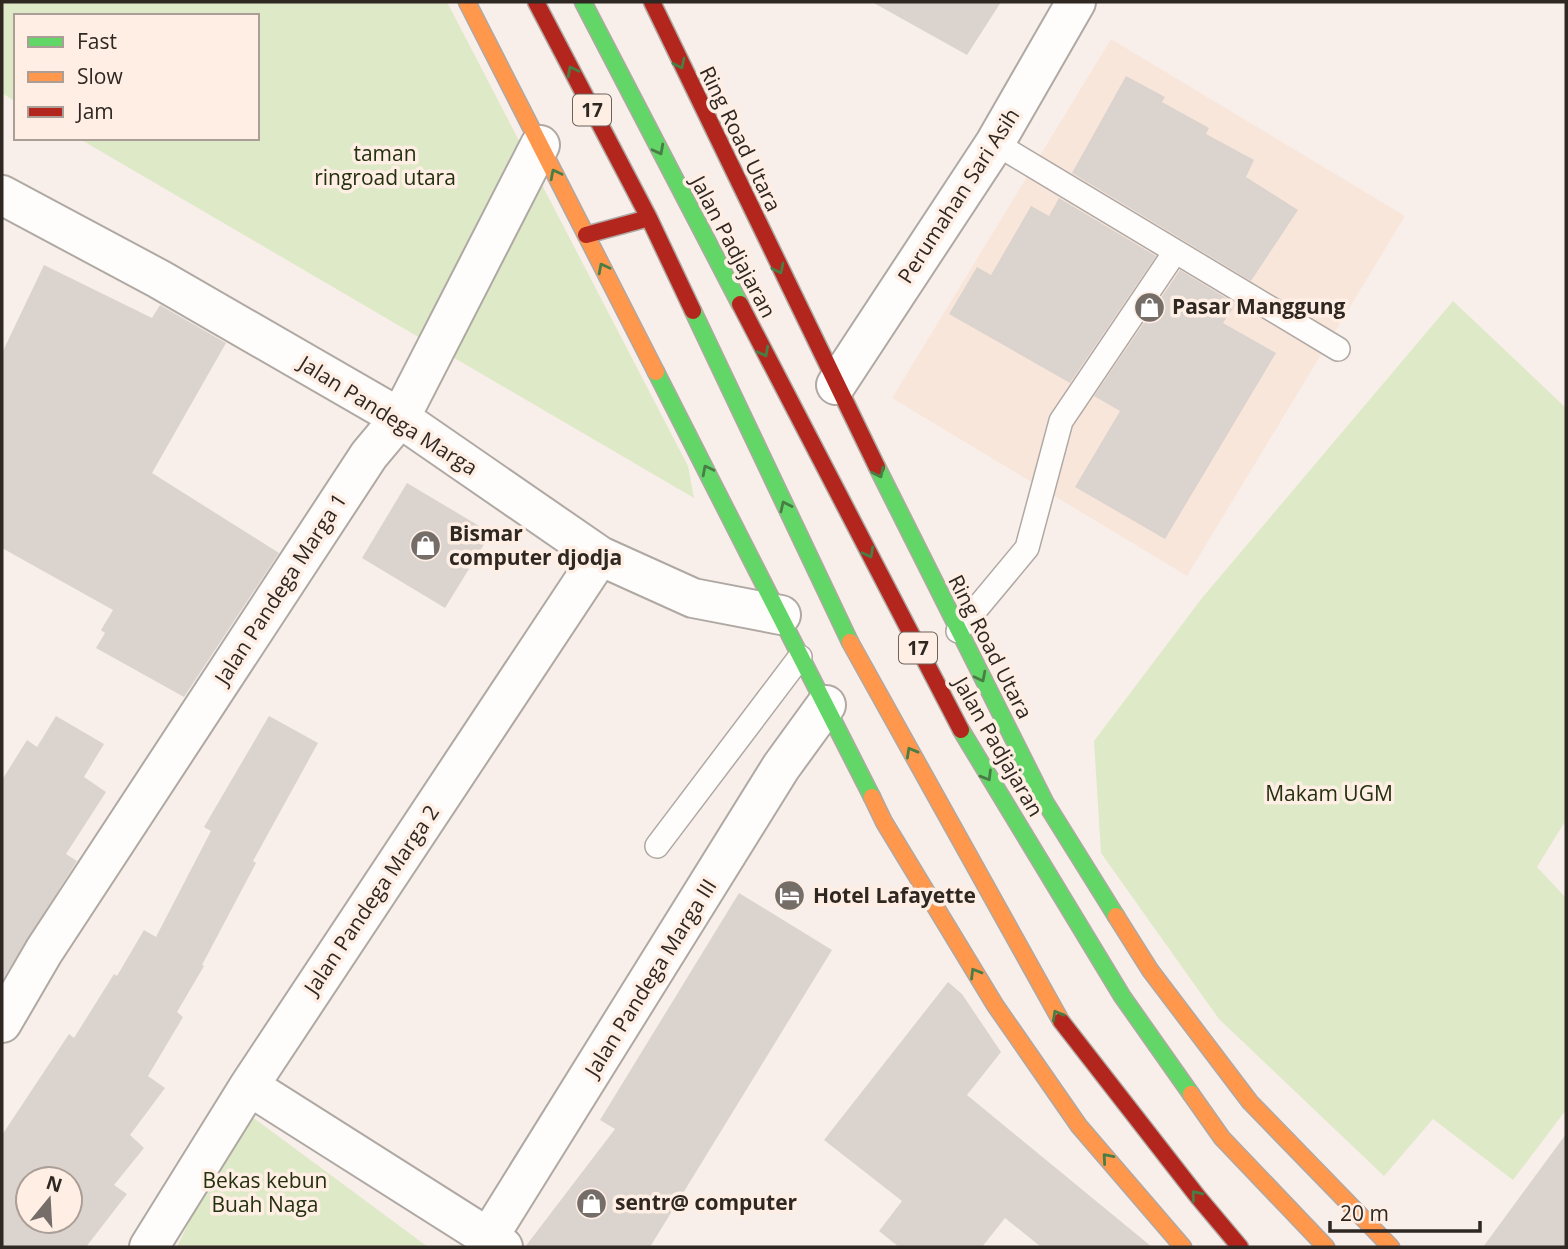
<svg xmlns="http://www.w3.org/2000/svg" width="1568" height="1249" font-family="'Open Sans',sans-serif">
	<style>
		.built { fill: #f9e6db }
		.green { fill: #dee9c7 }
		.building { fill: #dbd3ce; fill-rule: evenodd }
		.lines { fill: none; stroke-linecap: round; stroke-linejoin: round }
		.lane-casing { stroke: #afa8a3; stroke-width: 26 }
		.street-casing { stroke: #afa8a3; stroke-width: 42 }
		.fast-casing { stroke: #afa8a3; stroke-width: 19 }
		.slow-casing { stroke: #afa8a3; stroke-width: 19 }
		.jam-casing { stroke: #afa8a3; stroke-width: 19 }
		.lane { stroke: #fefdfc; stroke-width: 23 }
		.street { stroke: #fefdfc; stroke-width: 38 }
		.fast { stroke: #63d668; stroke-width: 16 }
		.slow { stroke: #ff974d; stroke-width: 16 }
		.jam { stroke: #b3261e; stroke-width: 16 }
		.oneway { stroke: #487e45 }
		.labels { text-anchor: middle; stroke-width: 7; stroke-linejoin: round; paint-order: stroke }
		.shield { fill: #feeee4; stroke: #6c635c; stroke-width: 2 }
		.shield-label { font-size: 19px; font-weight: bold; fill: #2e2722 }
		.street-label { font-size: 21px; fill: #2e2722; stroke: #feeee4 }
		.park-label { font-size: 21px; fill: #23310f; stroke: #feeee4 }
		.poi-label { font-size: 21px; font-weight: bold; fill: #2e2722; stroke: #feeee4; text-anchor: start }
	</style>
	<rect width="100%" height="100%" fill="#f8efea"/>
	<!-- built -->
	<path class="built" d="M1111 39 1405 216 1187 576 892 398Z"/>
	<!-- green -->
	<path class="green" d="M2 2H447L688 466 694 498 78 138H257V16H16V102L2 93Z
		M1453 301 1566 408V820L1537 867 1566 898V1110L1513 1180 1433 1119 1384 1176 1219 1019 1101 853 1094 741 1202 598Z
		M243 1110 428 1247H177Z"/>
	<!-- building -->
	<path class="building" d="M872 2H1001L967 55Z
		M1126 76 1165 97 1162 102 1209 128 1206 134 1254 160 1246 177 1298 210 1251 281 1072 173Z
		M1059 198 1156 256 1070 383 949 314 977 267 991 275 1031 206 1049 216Z
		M44 265 152 318 160 305 226 343 152 473 279 553 184 697 96 648 105 633 101 630 113 610 2 548V353Z
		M1180 270 1236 304 1223 323 1276 353 1165 539 1075 487 1120 411 1094 396Z
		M407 483 491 533 445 608 362 558Z
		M56 716 104 744 84 777 106 792 66 854 77 861 2 980V780L27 740 37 747Z
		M269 716 318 743 253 861 256 863 202 965 204 966 177 1012 183 1017 148 1076 165 1088 130 1135 144 1148 114 1185 127 1194 86 1247H2V1135L69 1034 74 1038 114 974 117 976 144 930 156 937 211 831 204 827ZM28 1179H70V1221H28Z
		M739 893 832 950 650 1247H525L615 1129 600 1120Z
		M948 982 962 994 1001 1052 967 1095 1152 1247H1041L1005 1218 982 1247H899L879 1231 902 1201 824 1140Z
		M1566 1134V1247H1483Z"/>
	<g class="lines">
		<defs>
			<path id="lane" d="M995 143 1338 349
				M958 631 1027 548 1061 421 1175 252
				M657 846 800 657"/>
			<path id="street" d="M2 195 159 279 400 418 600 556 693 598 781 615
				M836 385 995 143 1076 2
				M2 1023 44 951 369 455 400 418 540 145
				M249 1086 503 1247
				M488 1238 781 767 826 705
				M149 1247 249 1086 600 556"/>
			<path id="fast" d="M583 2 740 304
				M693 311 850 642
				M656 372 872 797
				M877 467 1045 802 1116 916
				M961 730 1122 996 1191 1094"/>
			<path id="slow" d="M467 2 656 372
				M850 642 1061 1021
				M872 797 884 822 995 1005 1079 1126 1183 1247
				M1116 916 1150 970 1250 1102 1391 1247
				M1191 1094 1222 1138 1326 1247"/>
			<path id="jam" d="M536 2 649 218 693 311
				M652 2 877 467
				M586 235 649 218
				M740 304 961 730
				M1061 1021 1198 1197 1240 1247"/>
		</defs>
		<!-- lane casing -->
		<use href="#lane" class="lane-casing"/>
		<!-- street casing -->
		<use href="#street" class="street-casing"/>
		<!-- fast casing -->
		<use href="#fast" class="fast-casing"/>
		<!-- slow casing -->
		<use href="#slow" class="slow-casing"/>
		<!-- jam casing -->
		<use href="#jam" class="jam-casing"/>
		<!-- lane -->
		<use href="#lane" class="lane"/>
		<!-- street -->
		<use href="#street" class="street"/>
		<!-- fast -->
		<use href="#fast" class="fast"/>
		<!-- slow -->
		<use href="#slow" class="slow"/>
		<!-- jam -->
		<use href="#jam" class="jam"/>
	</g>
	<!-- one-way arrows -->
	<defs><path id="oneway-chevron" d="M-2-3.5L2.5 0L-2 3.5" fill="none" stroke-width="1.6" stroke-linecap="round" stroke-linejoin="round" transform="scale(1.75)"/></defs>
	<g class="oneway">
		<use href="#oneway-chevron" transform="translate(680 64) rotate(65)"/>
		<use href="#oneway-chevron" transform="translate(572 71) rotate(-117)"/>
		<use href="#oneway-chevron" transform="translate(659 150) rotate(62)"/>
		<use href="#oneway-chevron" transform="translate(555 174) rotate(-117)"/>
		<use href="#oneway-chevron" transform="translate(603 268) rotate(-117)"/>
		<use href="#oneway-chevron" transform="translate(779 269) rotate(64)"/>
		<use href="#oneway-chevron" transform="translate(764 352) rotate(62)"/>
		<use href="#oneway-chevron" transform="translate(707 470) rotate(-117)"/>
		<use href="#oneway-chevron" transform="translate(879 473) rotate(64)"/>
		<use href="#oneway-chevron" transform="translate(785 506) rotate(-115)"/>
		<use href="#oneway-chevron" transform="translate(869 553) rotate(62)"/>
		<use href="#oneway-chevron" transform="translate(981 677) rotate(63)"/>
		<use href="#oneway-chevron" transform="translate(911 752) rotate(-119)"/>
		<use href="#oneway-chevron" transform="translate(987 776) rotate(59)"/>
		<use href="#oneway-chevron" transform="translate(975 973) rotate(-121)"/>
		<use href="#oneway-chevron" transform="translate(1057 1015) rotate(-119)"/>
		<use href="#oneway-chevron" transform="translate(1107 1158) rotate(-131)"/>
		<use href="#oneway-chevron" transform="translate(1196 1195) rotate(-129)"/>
	</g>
	<!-- icons -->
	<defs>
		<symbol id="shop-disc" viewBox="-11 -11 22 22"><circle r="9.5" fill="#756d68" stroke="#feeee4"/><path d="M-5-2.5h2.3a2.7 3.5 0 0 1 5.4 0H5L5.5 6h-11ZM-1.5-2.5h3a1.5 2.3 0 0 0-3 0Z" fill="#fff"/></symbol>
		<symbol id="hotel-disc" viewBox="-11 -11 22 22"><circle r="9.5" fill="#756d68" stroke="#feeee4"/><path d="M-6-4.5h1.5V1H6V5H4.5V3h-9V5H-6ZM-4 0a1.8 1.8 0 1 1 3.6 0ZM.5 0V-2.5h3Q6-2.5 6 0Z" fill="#fff"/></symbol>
	</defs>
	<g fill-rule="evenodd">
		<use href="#shop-disc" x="1132" y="290" width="35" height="35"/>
		<use href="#shop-disc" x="408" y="528" width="35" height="35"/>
		<use href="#hotel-disc" x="772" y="878" width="35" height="35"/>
		<use href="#shop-disc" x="574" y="1186" width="35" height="35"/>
	</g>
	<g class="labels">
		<!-- shield labels -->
		<g class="shield">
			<rect x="573" y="94.5" width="38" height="31" rx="5"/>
			<rect x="899" y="632.5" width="38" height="31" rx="5"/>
		</g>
		<g class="shield-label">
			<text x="592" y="117">17</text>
			<text x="918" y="655">17</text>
		</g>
		<!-- street labels -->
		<g class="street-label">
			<text transform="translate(740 139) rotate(64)" y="7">Ring Road Utara</text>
			<text transform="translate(959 196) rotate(-57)" y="7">Perumahan Sari Asih</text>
			<text transform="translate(733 247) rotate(62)" y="7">Jalan Padjajaran</text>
			<text transform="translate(388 416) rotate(32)" y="7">Jalan Pandega Marga</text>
			<text transform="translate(281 589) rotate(-57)" y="7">Jalan Pandega Marga 1</text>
			<text transform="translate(990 647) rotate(63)" y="7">Ring Road Utara</text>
			<text transform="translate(998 747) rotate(60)" y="7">Jalan Padjajaran</text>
			<text transform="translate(372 900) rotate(-56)" y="7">Jalan Pandega Marga 2</text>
			<text transform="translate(651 978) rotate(-58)" y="7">Jalan Pandega Marga III</text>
		</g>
		<!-- park labels -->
		<g class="park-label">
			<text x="385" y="161">taman<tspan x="385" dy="24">ringroad utara</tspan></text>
			<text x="1329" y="801">Makam UGM</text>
			<text x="265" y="1188">Bekas kebun<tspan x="265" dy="24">Buah Naga</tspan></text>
		</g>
		<!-- poi labels -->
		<g class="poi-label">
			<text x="1172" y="314">Pasar Manggung</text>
			<text x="449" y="541">Bismar<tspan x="449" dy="24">computer djodja</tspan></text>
			<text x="813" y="903">Hotel Lafayette</text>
			<text x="615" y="1210">sentr@ computer</text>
		</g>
	</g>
	<!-- border -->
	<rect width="1568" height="1249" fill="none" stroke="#2e2722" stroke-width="7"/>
	<!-- legend -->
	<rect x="14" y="14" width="245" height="126" fill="#feeee4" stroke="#ab9e96" stroke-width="2"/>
	<rect x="28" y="37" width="35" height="10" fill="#63d668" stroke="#ab9e96" stroke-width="2"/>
	<text x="77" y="49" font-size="21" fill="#2e2722">Fast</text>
	<rect x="28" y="72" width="35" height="10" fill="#ff974d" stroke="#ab9e96" stroke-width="2"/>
	<text x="77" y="84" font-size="21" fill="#2e2722">Slow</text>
	<rect x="28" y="107" width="35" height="10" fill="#b3261e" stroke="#ab9e96" stroke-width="2"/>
	<text x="77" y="119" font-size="21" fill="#2e2722">Jam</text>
	<!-- north arrow -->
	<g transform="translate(49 1200) rotate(18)"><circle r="33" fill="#feeee4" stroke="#ab9e96" stroke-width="2"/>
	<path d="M0-5L12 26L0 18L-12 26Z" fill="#756d68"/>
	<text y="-10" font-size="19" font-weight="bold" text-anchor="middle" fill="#2e2722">N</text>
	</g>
	<!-- scale -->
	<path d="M1330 1221v10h150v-10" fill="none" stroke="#2e2722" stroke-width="3.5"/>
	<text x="1340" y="1221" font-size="21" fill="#2e2722" stroke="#feeee4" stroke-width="5" paint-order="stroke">20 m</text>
</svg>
